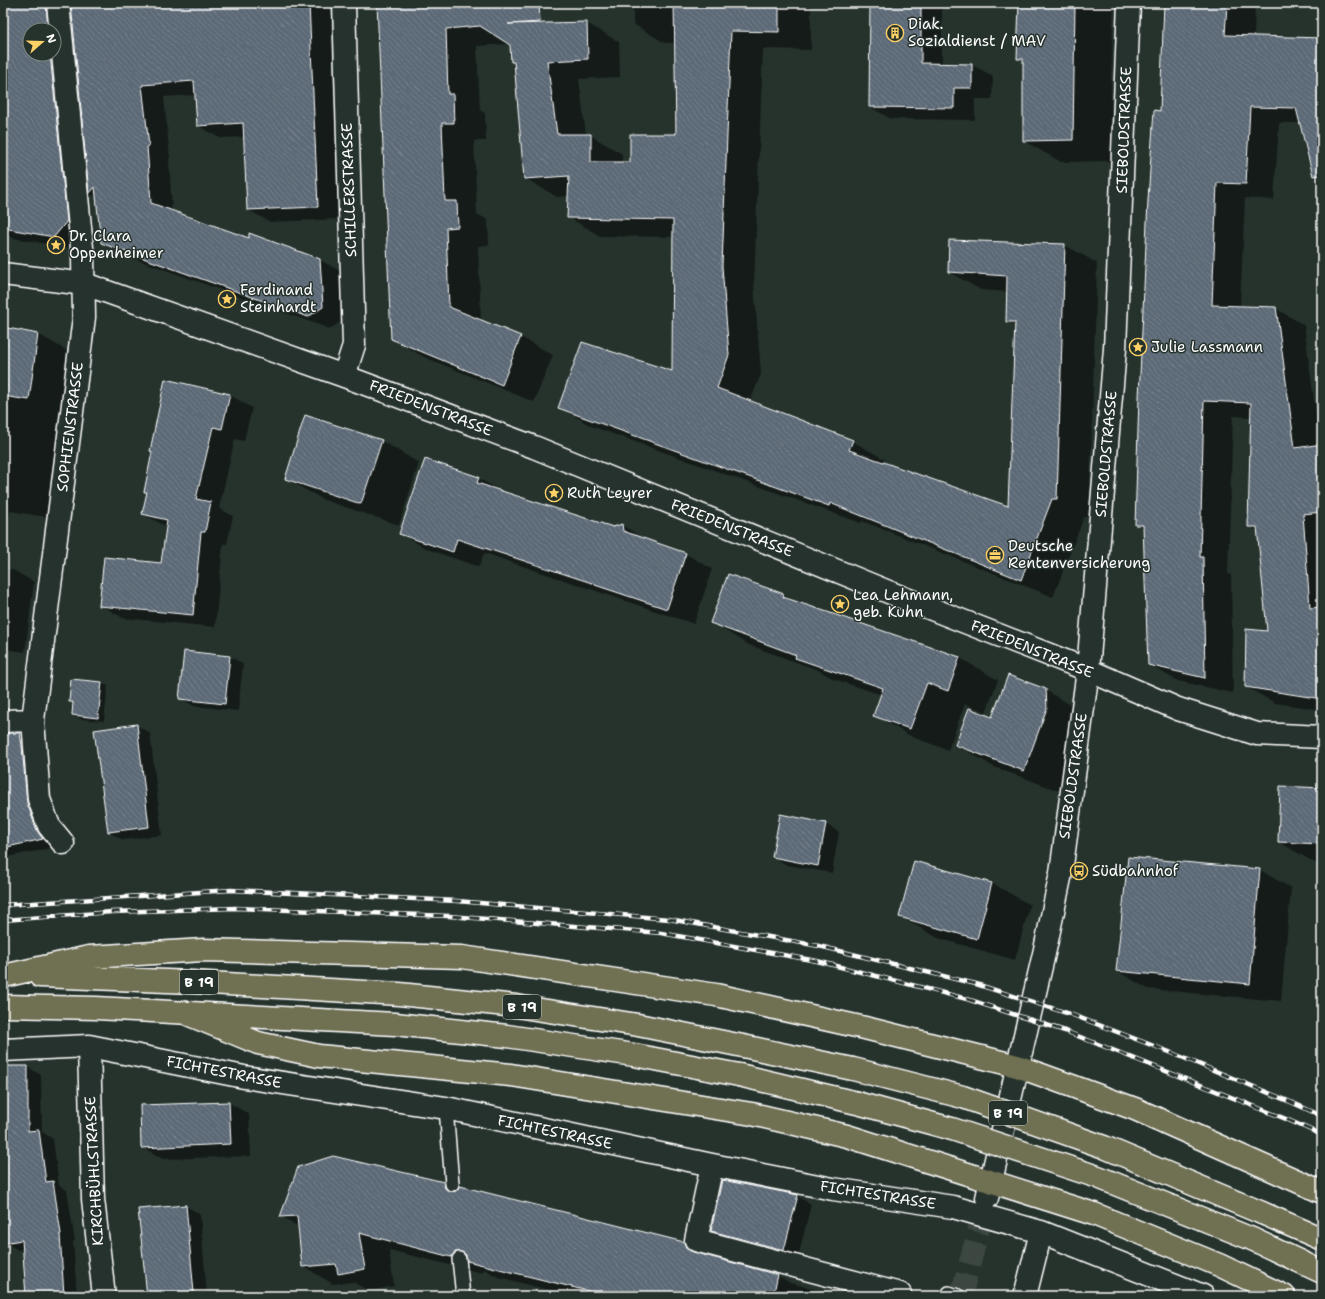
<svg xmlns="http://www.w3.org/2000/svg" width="1325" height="1299" font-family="'Shantell Sans',sans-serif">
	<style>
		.shadow { fill: #0007; fill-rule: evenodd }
		.building { fill: url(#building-back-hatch); stroke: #fff }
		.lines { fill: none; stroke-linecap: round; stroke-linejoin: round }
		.secondary-tunnel { stroke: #3c4742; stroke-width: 22; stroke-dasharray: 22 11; stroke-linecap: butt }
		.lane-casing { stroke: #fff; stroke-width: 16 }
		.street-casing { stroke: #fff; stroke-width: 25 }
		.secondary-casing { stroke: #fff; stroke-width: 25 }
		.primary-casing { stroke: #fff; stroke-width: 25 }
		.lane { stroke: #26332d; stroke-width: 13 }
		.street { stroke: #26332d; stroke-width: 22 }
		.secondary { stroke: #26332d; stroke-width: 22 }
		.primary { stroke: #706f52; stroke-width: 22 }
		.rail-casing { stroke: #fff; stroke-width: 4.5 }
		.rail { stroke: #26332d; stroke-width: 3; stroke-dasharray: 9; stroke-linecap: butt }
		.primary-bridge-casing { stroke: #fff; stroke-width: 25; stroke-linecap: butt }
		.primary-bridge { stroke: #706f52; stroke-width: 22 }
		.labels { text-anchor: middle; stroke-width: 3; stroke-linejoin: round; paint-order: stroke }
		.shield { fill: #26332d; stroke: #bec2c0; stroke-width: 1 }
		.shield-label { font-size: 14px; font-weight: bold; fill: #fff }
		.poi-label { font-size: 15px; fill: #fff; stroke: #26332d; text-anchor: start }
		.street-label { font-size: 15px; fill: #fff; stroke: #26332d }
	</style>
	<defs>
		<pattern id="building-back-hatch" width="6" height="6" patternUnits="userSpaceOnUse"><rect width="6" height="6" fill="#5b6976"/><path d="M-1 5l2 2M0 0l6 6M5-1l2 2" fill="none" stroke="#74808b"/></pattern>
	</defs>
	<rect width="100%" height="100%" fill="#26332d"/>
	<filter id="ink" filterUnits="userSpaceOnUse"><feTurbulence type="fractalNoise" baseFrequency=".025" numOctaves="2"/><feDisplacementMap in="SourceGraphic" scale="8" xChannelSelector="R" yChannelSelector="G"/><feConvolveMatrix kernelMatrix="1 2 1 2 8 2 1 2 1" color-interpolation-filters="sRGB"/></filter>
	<g filter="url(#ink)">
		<!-- shadow -->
		<path class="shadow" d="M3 3H330L339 219 270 222 248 210 245 137 220 138 198 126 196 95 164 97 170 158H169L172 212 250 239 320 260 342 272 344 320 330 329 124 255 102 242 97 198 90 194 72 6 68 10 76 249 13 238 3 234ZM30 30H54V54H30Z
			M379 3H537L539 24 587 23 619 42 620 77 579 79 586 135H590L622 154V163H631L677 135 676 43H665L633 24V3H811V50L763 49 754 284 761 374 750 402 852 441 884 459 883 463 1009 508 1016 326 1007 321 1008 292 981 290 949 272 950 241 1065 245 1097 263 1089 517H1084L1053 597 862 521 861 523 591 426 560 407 673 373 674 237 600 236 568 217 569 196 557 197 525 178 515 63 512 61 510 44 477 46 480 110 485 113 486 141H474L477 214 488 220 489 245 478 246 481 321 521 337 553 355 534 402 424 357 392 339Z
			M871 3H942V64L972 65 993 76 992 99H975V120L891 119 870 107Z
			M1020 3H1114L1111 82V161L1061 162 1024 141V61L1018 58Z
			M1165 3H1255L1254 37 1322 39V209L1301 123H1279L1274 200 1245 198 1240 307 1275 308 1304 325 1320 445H1322V710L1275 703 1246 687 1268 632 1258 531 1249 526 1252 417 1233 416 1228 573 1231 575 1233 693 1178 681 1149 665 1144 529 1136 524 1160 112Z
			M1322 249V287L1316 250Z
			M3 324 7 325 17 331 38 334 76 356 67 421 59 420 46 517 10 511 9 517 3 516Z
			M230 395 252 408 244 441 235 439 219 508 233 516 227 544H223L215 627 123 618 100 605 162 564 167 527 143 514 148 493 145 491Z
			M382 441 419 463 399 525 324 500 286 479Z
			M478 478 503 492 613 528 622 525 648 541 686 554 712 569 694 624 484 553 479 567 427 549 401 534Z
			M3 569 13 570 34 582 25 652 3 649Z
			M729 575 784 595 795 601 960 658 998 680 986 712 965 704 948 750 912 737 874 715 882 695 834 679 818 670 749 645 712 623Z
			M230 656 243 664 238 711 194 706 180 698Z
			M101 683 108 686 104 721 80 719 73 715 74 703 70 701Z
			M1045 690 1083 712 1062 792 994 767 957 745 993 718Z
			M136 725 150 733 162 835 123 840 109 832 95 731Z
			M19 734 34 742 56 847 3 858V738Z
			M1322 789V864H1317L1279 842Z
			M825 824 839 832 832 873 787 865 773 857Z
			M915 862 992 883 1030 905 1015 960 938 938 901 917Z
			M1260 870 1291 888 1281 1001 1148 989 1117 971Z
			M3 1067H28L41 1075 42 1132 53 1139 59 1185 67 1190 75 1241H73L77 1296H27L23 1249 18 1250 4 1242 3 1234Z
			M229 1103 249 1114 251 1156 163 1159 142 1147Z
			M443 1183 457 1191 684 1243 709 1257 778 1276 790 1283 841 1296H572L498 1277 484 1269 482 1273 389 1250 394 1286 369 1291 353 1282 333 1284 303 1266 299 1227 282 1217Z
			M797 1196 811 1204 798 1258 726 1238 712 1230Z
			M186 1206 200 1214 207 1296H148L139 1210Z"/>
		<!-- building -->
		<path class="building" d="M3 3H46L48 30H30V54H50L67 221 54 237 3 228Z
			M71 3H309L318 207 247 210 243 123 197 126 194 81 142 85 149 146H147L151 203 249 238V233L320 259 323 307 308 317 101 243 95 187 89 194Z
			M377 3H539L540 22 508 24 587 22 588 59 547 61 557 134H591V162H630V134H676L674 3H779V32L731 31 722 266 729 355 717 388 853 440 849 450 1008 506 1015 322H1006L1007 276 948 272 949 240 1065 244 1057 499H1052L1021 580 830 503 829 506 558 408 582 342 672 371 673 220 567 218 569 176 524 179 514 62H511L510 45 480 26 446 29 448 94H453L454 123H442L445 201H457L458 227 446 228 449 307 521 336 502 385 391 339Z
			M870 3H921V63L972 64V88H954V108L869 107Z
			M1019 3H1075L1073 140 1023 141V59H1017Z
			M1164 3H1227L1225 35 1322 38V175L1313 176 1296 108 1250 107 1246 184 1217 183 1212 305 1276 307 1295 448 1322 444V512L1303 514 1310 608 1322 607V699L1245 687 1246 629 1267 631 1257 527H1248L1251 403 1204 401 1200 557H1203L1205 678 1148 665 1143 525H1135L1139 397 1148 200 1154 110 1160 111Z
			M3 327 38 334 29 400 3 396Z
			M165 379 230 394 222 429 213 427 196 499 211 502 205 532H201L193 615 99 606 104 557 161 563 167 520 142 514 147 492H144L152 452 150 451Z
			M305 415 382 440 361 504 285 479Z
			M425 459 479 477 477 483 613 527 622 524 623 531 686 553 667 609 595 585V584L457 539 453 552 399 534Z
			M728 574 784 594 783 597 960 657 948 691 927 683 910 729 873 716 883 688 795 658 796 655 710 623Z
			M184 651 230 656 225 704 179 699Z
			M1008 675 1046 689 1047 708 1024 771 955 745 969 708 992 717Z
			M71 679 102 682 98 718 72 715 73 702H69Z
			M137 724 149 827 108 832 94 730Z
			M3 733H20L22 746 27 803 37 831 43 839 3 848Z
			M1280 786 1322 788V844L1278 842Z
			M780 814 826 823 818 866 772 857Z
			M1128 857 1260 869 1250 984 1116 971Z
			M914 861 992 883 977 939 899 917Z
			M3 1066H28V1131L39 1130 46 1182 53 1181 61 1234H60L64 1296H26L22 1240 3 1243Z
			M229 1102 231 1144 141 1148 140 1105Z
			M333 1156 444 1182 445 1188 449 1191H456L460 1186 684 1242 687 1249 693 1252 778 1275 773 1296H608L467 1261 466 1255 462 1252H455L451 1257 359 1233 365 1269 338 1274 336 1264 302 1267 297 1216 280 1217 298 1167Z
			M722 1180 798 1195 784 1250 711 1231Z
			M186 1205 194 1293 147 1296 138 1209Z"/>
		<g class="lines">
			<!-- secondary-tunnel -->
			<path class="secondary-tunnel" d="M961 1296 987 1198"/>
			<defs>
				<path id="lane" d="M446 1108 452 1184
					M459 1259 463 1296
					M948 1296 949 1293 958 1296"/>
				<path id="street" d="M58 3 83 258 84 317 33 720 39 799 49 826 63 843
					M344 3 354 345 344 376
					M3 274 85 284 344 376 534 447 891 593 1088 670
					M3 721 33 720
					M89 1046 93 1199 104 1296
					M3 1050 89 1046 244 1077 446 1108 712 1165 833 1189 953 1207 1041 1232 1203 1296
					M712 1165 696 1240 900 1294V1296
					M1025 1296 1041 1232"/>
				<path id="secondary" d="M1088 670 1178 709 1257 734 1322 737
					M987 1198 1046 945 1061 873 1088 670 1115 349 1129 3"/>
				<path id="primary" d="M8 975 89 957 203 950 462 957 716 995 865 1028 1017 1066 1135 1109 1322 1192
					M40 976 192 982 399 994 516 1006 638 1025 743 1046
					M3 1006 96 1008 395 1024 507 1036 634 1055 739 1075
					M185 1013 258 1043 319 1056 511 1075 752 1114 847 1136 1094 1214 1219 1265 1284 1296
					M1262 1213 1322 1239
					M1252 1239 1322 1272"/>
			</defs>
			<!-- lane casing -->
			<use href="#lane" class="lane-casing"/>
			<!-- street casing -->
			<use href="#street" class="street-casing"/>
			<!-- secondary casing -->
			<use href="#secondary" class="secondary-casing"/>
			<!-- primary casing -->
			<use href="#primary" class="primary-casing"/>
			<!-- lane -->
			<use href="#lane" class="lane"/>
			<!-- street -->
			<use href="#street" class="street"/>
			<!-- secondary -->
			<use href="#secondary" class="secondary"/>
			<!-- primary -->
			<use href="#primary" class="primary"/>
			<defs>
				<path id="rail" d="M3 905 231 890 457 901 669 919 819 946 976 984 1070 1014 1167 1051 1293 1103 1322 1116
					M3 920 112 912 236 908 449 916 661 933 817 961 967 999 1065 1031 1286 1119 1322 1135"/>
			</defs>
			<!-- rail casing -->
			<use href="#rail" class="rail-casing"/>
			<!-- rail -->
			<use href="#rail" class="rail"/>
			<defs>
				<path id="primary-bridge" d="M743 1046 853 1069 963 1097 1104 1147 1262 1213
					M739 1075 857 1103 952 1129 1098 1177 1252 1239"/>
			</defs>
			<!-- primary-bridge casing -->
			<use href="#primary-bridge" class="primary-bridge-casing"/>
			<!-- primary-bridge -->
			<use href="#primary-bridge" class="primary-bridge"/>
		</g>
	</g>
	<!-- icons -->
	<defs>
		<symbol id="building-ring" viewBox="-11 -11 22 22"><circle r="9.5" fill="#26332d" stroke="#ffd166" stroke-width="1.5"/><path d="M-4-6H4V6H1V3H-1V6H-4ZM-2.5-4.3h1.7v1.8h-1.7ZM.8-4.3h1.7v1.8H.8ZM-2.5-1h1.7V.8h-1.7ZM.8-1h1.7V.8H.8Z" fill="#ffd166"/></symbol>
		<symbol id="sight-ring" viewBox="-11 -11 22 22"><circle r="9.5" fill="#26332d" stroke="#ffd166" stroke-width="1.5"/><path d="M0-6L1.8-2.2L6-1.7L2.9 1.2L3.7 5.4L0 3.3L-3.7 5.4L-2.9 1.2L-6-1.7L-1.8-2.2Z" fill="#ffd166"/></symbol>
		<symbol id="office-ring" viewBox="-11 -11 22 22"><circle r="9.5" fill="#26332d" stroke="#ffd166" stroke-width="1.5"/><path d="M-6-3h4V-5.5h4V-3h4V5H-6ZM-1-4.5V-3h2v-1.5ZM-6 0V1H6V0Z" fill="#ffd166"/></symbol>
		<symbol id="bus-ring" viewBox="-11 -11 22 22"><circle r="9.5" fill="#26332d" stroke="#ffd166" stroke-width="1.5"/><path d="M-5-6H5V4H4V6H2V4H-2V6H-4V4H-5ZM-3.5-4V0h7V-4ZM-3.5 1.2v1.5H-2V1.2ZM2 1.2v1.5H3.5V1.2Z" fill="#ffd166"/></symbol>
	</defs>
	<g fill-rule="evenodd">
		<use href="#building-ring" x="885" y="23" width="20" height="20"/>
		<use href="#sight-ring" x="46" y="235" width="20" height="20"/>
		<use href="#sight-ring" x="217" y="289" width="20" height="20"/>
		<use href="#sight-ring" x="1128" y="337" width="20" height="20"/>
		<use href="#sight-ring" x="544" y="483" width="20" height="20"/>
		<use href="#office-ring" x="985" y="545" width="20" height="20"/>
		<use href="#sight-ring" x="830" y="594" width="20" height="20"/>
		<use href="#bus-ring" x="1069" y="861" width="20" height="20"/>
	</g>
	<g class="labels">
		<!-- shield labels -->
		<g class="shield">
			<rect x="180" y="970" width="38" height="24" rx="3"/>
			<rect x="503" y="995" width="38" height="24" rx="3"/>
			<rect x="989" y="1101" width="38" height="24" rx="3"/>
		</g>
		<g class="shield-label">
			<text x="199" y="987">B 19</text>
			<text x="522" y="1012">B 19</text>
			<text x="1008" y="1118">B 19</text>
		</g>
		<!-- poi labels -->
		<g class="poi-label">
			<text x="908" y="29">Diak.<tspan x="908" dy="17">Sozialdienst / MAV</tspan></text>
			<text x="69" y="241">Dr. Clara<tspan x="69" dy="17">Oppenheimer</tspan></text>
			<text x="240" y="295">Ferdinand<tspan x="240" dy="17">Steinhardt</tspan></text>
			<text x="1151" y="352">Julie Lassmann</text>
			<text x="567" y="498">Ruth Leyrer</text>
			<text x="1008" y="551">Deutsche<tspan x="1008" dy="17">Rentenversicherung</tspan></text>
			<text x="853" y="600">Lea Lehmann,<tspan x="853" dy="17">geb. Kuhn</tspan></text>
			<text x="1092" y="876">Südbahnhof</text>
		</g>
		<!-- street labels -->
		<g class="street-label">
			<text transform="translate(1124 130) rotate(-88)" y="5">SIEBOLDSTRASSE</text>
			<text transform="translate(349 190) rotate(-92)" y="5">SCHILLERSTRASSE</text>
			<text transform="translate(431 408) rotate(21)" y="5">FRIEDENSTRASSE</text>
			<text transform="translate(70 427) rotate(-83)" y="5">SOPHIENSTRASSE</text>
			<text transform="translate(1106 454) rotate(-85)" y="5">SIEBOLDSTRASSE</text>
			<text transform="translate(732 528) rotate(22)" y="5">FRIEDENSTRASSE</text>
			<text transform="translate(1032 649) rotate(22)" y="5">FRIEDENSTRASSE</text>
			<text transform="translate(1073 776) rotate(-82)" y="5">SIEBOLDSTRASSE</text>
			<text transform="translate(224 1072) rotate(11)" y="5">FICHTESTRASSE</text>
			<text transform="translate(555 1132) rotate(12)" y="5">FICHTESTRASSE</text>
			<text transform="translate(94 1171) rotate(-93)" y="5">KIRCHBÜHLSTRASSE</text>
			<text transform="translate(878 1195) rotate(9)" y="5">FICHTESTRASSE</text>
		</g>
	</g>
	<!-- margin -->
	<rect width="1325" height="1299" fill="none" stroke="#26332d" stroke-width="16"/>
	<rect x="8" y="8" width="1309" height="1283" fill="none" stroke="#fff" stroke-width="1.5" filter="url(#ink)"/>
	<!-- north arrow -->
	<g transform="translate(42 42) rotate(70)"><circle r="19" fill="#26332d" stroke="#7d8581"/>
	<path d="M0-3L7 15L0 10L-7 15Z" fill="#ffd166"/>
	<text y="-6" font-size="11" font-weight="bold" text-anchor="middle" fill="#ffffff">N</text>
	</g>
</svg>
